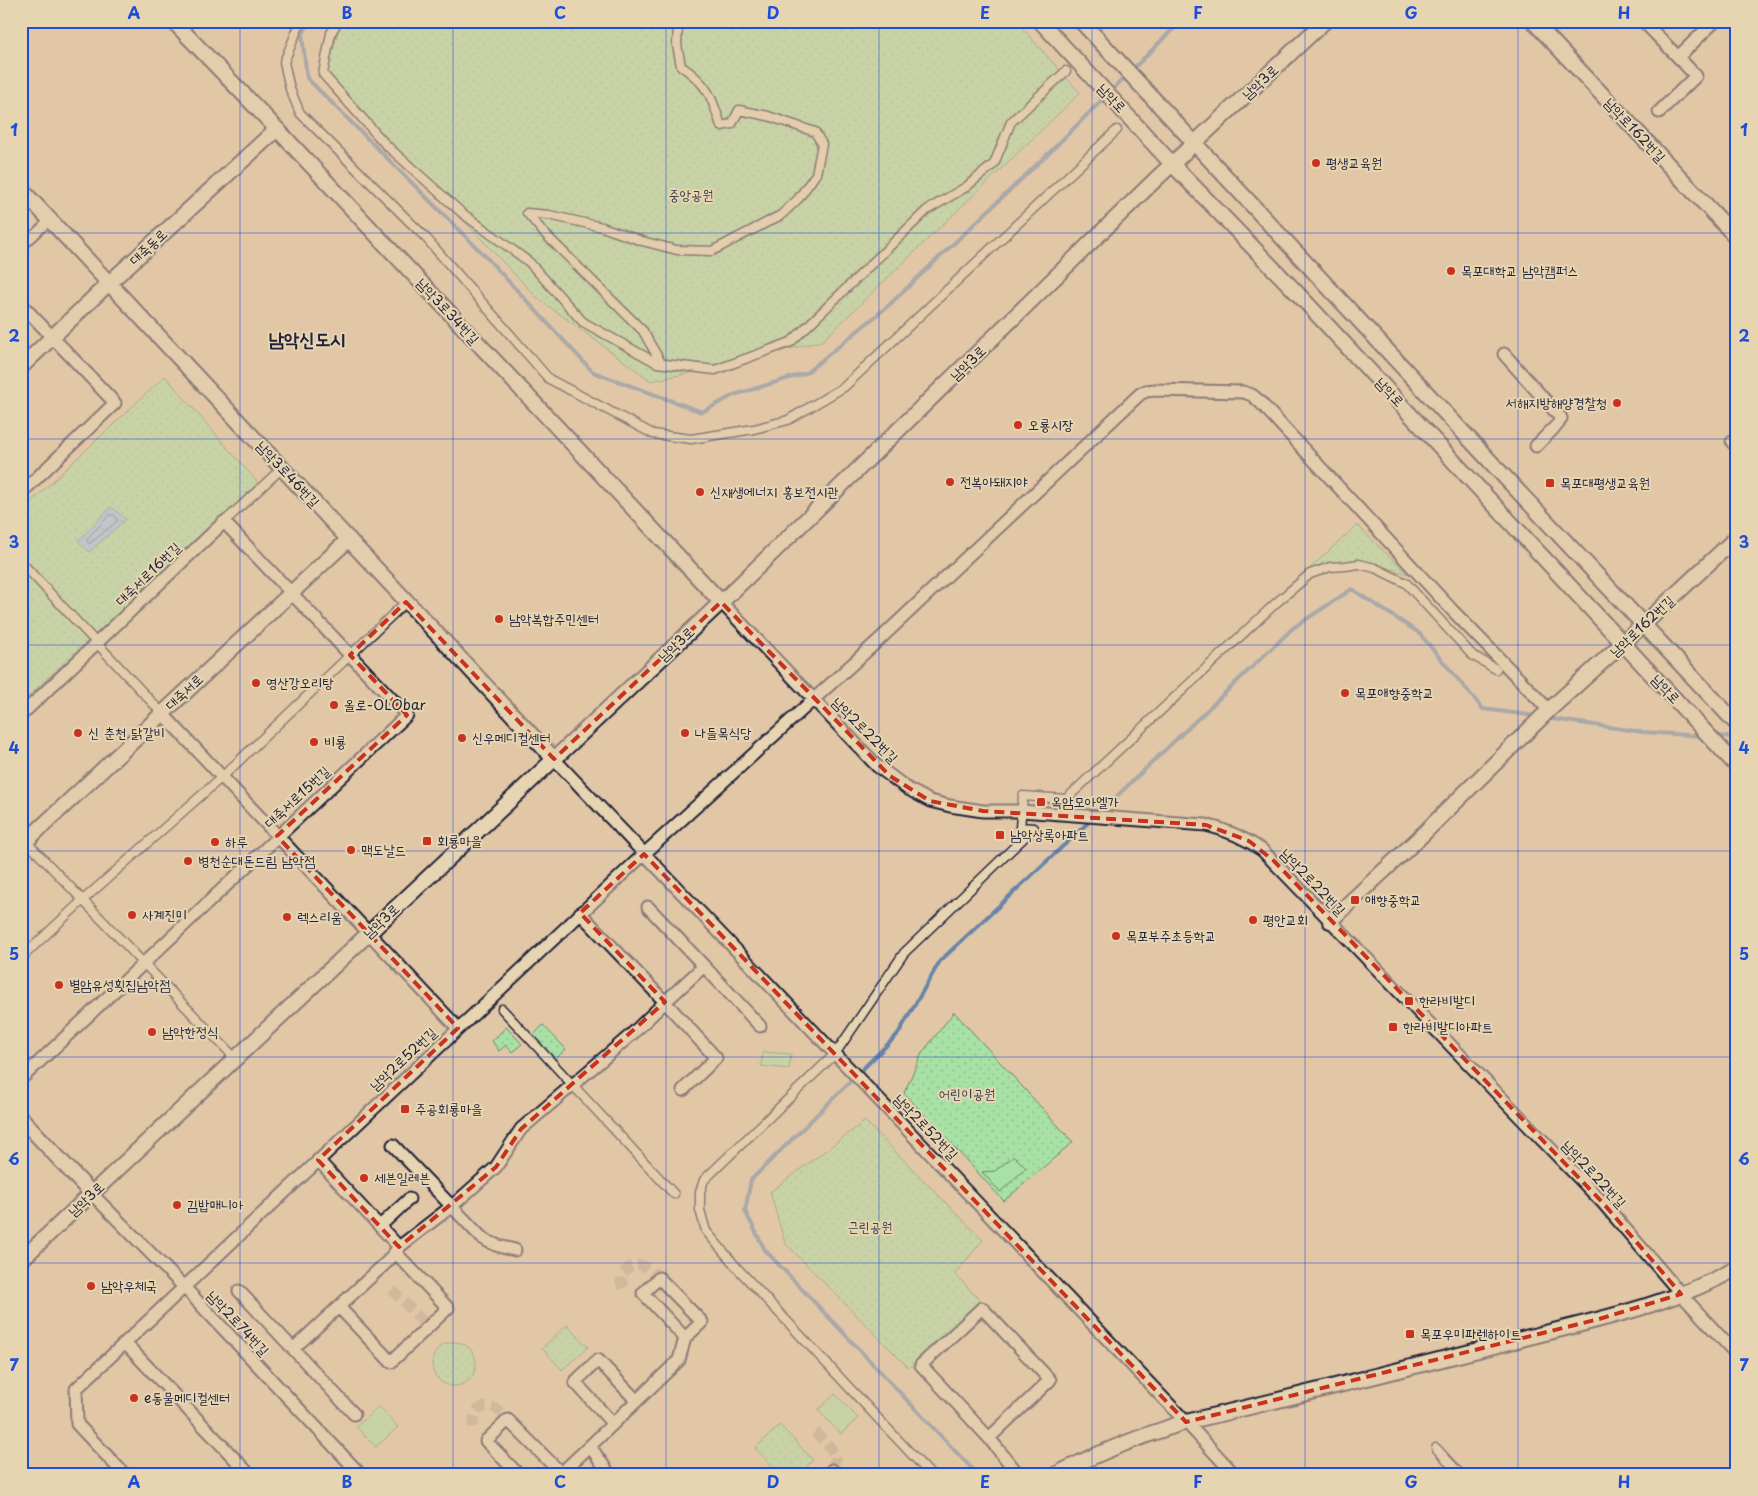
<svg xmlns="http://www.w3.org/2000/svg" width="1758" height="1496" font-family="'Playpen Sans','Poor Story',sans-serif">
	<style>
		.park { fill: url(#park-dots); stroke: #658270 }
		.pitch { fill: #a8e1a5; stroke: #658270 }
		.water { fill: url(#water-ripples); stroke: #6885a9 }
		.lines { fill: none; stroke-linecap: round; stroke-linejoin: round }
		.shore { stroke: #516485; stroke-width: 1 }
		.stream { stroke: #6885a9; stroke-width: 4 }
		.minor-tunnel { stroke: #bca691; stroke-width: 11; stroke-dasharray: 11 5.5; stroke-linecap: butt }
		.pedestrian-casing { stroke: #22223b; stroke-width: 11 }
		.minor-casing { stroke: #22223b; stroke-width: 15 }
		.tertiary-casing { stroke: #22223b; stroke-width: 18 }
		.pedestrian { stroke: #e7d5b2; stroke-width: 8 }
		.minor { stroke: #e7d5b2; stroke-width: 11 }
		.tertiary { stroke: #e7d5b2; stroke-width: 14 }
		.marked { fill: none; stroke: #c8321e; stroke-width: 4; stroke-dasharray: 10 6; stroke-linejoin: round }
		.grid { fill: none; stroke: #1d4ed8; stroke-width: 1; stroke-opacity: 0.55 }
		.poi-dot { fill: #c8321e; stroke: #e7d5b2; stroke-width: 2 }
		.labels { text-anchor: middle; stroke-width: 4; stroke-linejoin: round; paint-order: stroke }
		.street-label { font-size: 14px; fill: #22223b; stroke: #e7d5b2 }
		.poi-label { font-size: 14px; fill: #22223b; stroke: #e7d5b2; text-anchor: start }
		.park-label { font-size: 14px; fill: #363f4b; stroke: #e7d5b2 }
		.district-label { font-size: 19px; font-weight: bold; fill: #22223b; stroke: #e7d5b2 }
		.neatline { fill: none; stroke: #1d4ed8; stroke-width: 2 }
		.grid-label { font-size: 16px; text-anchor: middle; font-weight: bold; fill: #1d4ed8 }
	</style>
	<defs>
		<pattern id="park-dots" width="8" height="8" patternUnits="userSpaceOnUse" patternTransform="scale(1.25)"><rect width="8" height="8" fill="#a8e1a5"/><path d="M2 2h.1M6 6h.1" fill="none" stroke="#90c18f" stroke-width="1.8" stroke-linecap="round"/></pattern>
		<pattern id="water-ripples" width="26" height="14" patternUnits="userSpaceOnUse" patternTransform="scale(1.25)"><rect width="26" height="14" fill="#97c7f3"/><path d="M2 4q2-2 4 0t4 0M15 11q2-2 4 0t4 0" fill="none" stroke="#82abd1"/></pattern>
	</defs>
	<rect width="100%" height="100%" fill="#e2c7a7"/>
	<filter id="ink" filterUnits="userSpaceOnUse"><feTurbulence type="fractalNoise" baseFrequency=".02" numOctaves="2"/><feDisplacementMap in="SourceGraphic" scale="10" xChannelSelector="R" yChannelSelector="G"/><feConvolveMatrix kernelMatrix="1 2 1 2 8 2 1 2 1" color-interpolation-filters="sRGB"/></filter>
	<g filter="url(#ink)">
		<!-- park -->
		<path class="park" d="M341 21H1016L1080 93 822 341 712 368 651 381 535 296 326 74Z
			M165 376 259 484 21 703V511Z
			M1357 525 1408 574 1364 561 1340 562 1307 571Z
			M954 1012 1073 1142 1004 1201 904 1093 922 1053Z
			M543 1025 566 1049 551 1063 530 1039Z
			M506 1027 522 1044 512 1052 506 1045 499 1051 492 1041Z
			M865 1121 983 1240 955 1274 980 1300 909 1368 785 1243 770 1192Z
			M567 1325 588 1347 562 1370 542 1348Z
			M432 1364a22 22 0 1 1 44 0a22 22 0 1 1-44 0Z
			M780 1425 813 1460 798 1475H781L755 1448Z"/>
		<!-- pitch -->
		<path class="pitch" d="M763 1052 791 1054 789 1069 761 1066Z
			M1014 1156 1026 1168 1000 1192 982 1172 995 1171Z
			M835 1394 858 1418 841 1434 818 1410Z
			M379 1406 398 1427 376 1447 356 1427Z"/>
		<!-- water -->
		<path class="water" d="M111 507 126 519 89 552 78 541Z"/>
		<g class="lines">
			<!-- shore -->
			<path class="shore" d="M110 515H113L116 517 117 521 91 543H88L87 539Z"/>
			<!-- stream -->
			<path class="stream" d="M310 21 302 35 307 78 487 258 593 372 702 412 734 395 806 373 888 306 1049 153 1105 97
				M1110 92 1181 21
				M1545 718 1643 732 1702 736
				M1714 736 1737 737
				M1098 814 1293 628 1352 589 1419 633 1483 709 1536 716
				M978 1475 765 1250 745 1211 751 1180 898 1034 940 961 1092 819"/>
			<!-- minor-tunnel -->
			<path class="minor-tunnel" d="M624 1288 621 1282V1275C635 1258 647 1265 659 1278
				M392 1290 428 1327
				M474 1427C471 1415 479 1404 492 1407 499 1409 504 1415 508 1420
				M815 1432 830 1447 836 1458 832 1470"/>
			<defs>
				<path id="pedestrian" d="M301 21 284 62 290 89 300 113 426 238 549 379 653 434 691 439 754 429 788 420 844 387 1117 130
					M338 21 331 33 323 74 386 145 462 213 529 262 583 322 657 363 715 370 791 342 927 210 966 187 994 164 1011 122 1066 71
					M21 247 50 220
					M661 363 643 331 544 233 527 213 549 215 602 227 642 241 677 250 712 251 781 215 798 199 816 174 822 144 815 132 768 116 739 110 732 124 721 126C712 97 708 84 681 66L677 45 678 25 676 21
					M224 522 282 468
					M21 562 162 713
					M21 836 235 1058
					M21 958 83 900 222 777 406 602
					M502 1009 674 1194
					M1436 1448 1461 1475
					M931 1475 739 1270 706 1231 700 1210V1192L704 1180 835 1054 904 953 1034 828 1020 827 1023 796 1066 799 1276 603 1310 574 1330 567 1345 566 1359 564 1375 568 1406 583 1472 655 1496 669"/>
				<path id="minor" d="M1643 21 1678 57 1715 21
					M1659 112 1696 76 1678 57
					M21 304 115 403 21 493
					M1504 354 1561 418 1558 424 1536 446
					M1732 442 1737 447
					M721 602 877 766 908 789 930 801 950 806 983 811H1021L1206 825C1227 830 1245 838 1262 850L1603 1203 1681 1294 1737 1355
					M162 713 458 1028
					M21 715 224 522 407 715 21 1079
					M554 759 1186 1422 1235 1475
					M648 907 704 966
					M683 1090 716 1058 665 1002 704 966 760 1026
					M393 1145 481 1237C492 1245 502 1247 515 1250
					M318 1160 399 1247
					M92 1194 184 1287 361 1475
					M380 1226 409 1199
					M239 1291 354 1414
					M339 1307 391 1362 448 1308 395 1252
					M125 1343 250 1475
					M293 1349 388 1261 399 1247 452 1206 496 1167 521 1129 632 1034 665 1002 580 913
					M613 1424 575 1382 598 1360 637 1401
					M989 1438 1050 1380 982 1308 921 1365 989 1438 1019 1475
					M125 1475 77 1424 76 1389 644 854 881 638 1140 394 1146 391 1155 390 1243 392 1252 395 1260 402 1452 610 1549 710
					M519 1475 486 1441 508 1420 561 1473
					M559 1475 590 1446
					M610 1475 590 1446 679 1360 685 1338 702 1322 659 1278 643 1293 685 1338
					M828 1475 832 1470"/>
				<path id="tertiary" d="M173 21 277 129 721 602
					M1040 21 1173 165 1299 295 1737 766
					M1081 21 1501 473 1737 724
					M1533 21 1737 238
					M21 189 554 759
					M21 367 109 283 277 129
					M21 846 349 539
					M1330 921 1419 838 1549 710 1644 624 1737 537
					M21 1118 92 1194
					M21 1260 732 592 1155 180 1325 21
					M1055 1475C1097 1453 1141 1436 1186 1422 1295 1397 1402 1369 1510 1342 1586 1322 1668 1307 1737 1268"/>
			</defs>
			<!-- pedestrian casing -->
			<use href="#pedestrian" class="pedestrian-casing"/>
			<!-- minor casing -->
			<use href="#minor" class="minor-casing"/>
			<!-- tertiary casing -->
			<use href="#tertiary" class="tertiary-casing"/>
			<!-- pedestrian -->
			<use href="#pedestrian" class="pedestrian"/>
			<!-- minor -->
			<use href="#minor" class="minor"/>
			<!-- tertiary -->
			<use href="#tertiary" class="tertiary"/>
		</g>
	</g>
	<!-- marked area -->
	<path d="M0 0H1758V1496H0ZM406 602 554 759 721 602 890 776 930 801 983 811 1206 825 1249 841 1274 861 1603 1203 1681 1294 1599 1319 1186 1422 644 854 580 913 665 1002 521 1129 496 1167 399 1247 318 1160 458 1028 277 836 407 715 350 655Z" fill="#e2c7a7" fill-opacity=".55" fill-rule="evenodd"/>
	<path class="marked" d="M406 602 554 759 721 602 890 776 930 801 983 811 1206 825 1249 841 1274 861 1603 1203 1681 1294 1599 1319 1186 1422 644 854 580 913 665 1002 521 1129 496 1167 399 1247 318 1160 458 1028 277 836 407 715 350 655Z"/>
	<!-- grid -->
	<path class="grid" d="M240 21V1475M453 21V1475M666 21V1475M879 21V1475M1092 21V1475M1305 21V1475M1518 21V1475M21 233H1737M21 439H1737M21 645H1737M21 851H1737M21 1057H1737M21 1263H1737"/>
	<!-- markers -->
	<g class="poi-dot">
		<circle cx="1316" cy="163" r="5"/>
		<circle cx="1451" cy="271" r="5"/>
		<circle cx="1617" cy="403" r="5"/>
		<circle cx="1018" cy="425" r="5"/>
		<circle cx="950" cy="482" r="5"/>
		<rect x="1545" y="478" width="10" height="10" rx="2.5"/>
		<circle cx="700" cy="492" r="5"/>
		<circle cx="499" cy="619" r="5"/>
		<circle cx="256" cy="683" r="5"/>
		<circle cx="1345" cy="693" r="5"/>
		<circle cx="334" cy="705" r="5"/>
		<circle cx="78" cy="733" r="5"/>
		<circle cx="685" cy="733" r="5"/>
		<circle cx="462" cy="738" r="5"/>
		<circle cx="314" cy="742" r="5"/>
		<rect x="1036" y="797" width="10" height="10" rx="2.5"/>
		<rect x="995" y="830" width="10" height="10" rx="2.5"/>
		<rect x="422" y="836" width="10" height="10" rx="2.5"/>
		<circle cx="215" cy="842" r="5"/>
		<circle cx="351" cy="850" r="5"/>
		<circle cx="188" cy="861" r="5"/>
		<rect x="1350" y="895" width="10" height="10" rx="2.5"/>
		<circle cx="132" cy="915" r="5"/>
		<circle cx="287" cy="917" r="5"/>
		<circle cx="1253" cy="920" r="5"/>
		<circle cx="1116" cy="936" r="5"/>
		<circle cx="59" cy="985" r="5"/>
		<rect x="1404" y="996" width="10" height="10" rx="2.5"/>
		<rect x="1388" y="1022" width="10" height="10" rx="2.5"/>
		<circle cx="152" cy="1032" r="5"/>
		<rect x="400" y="1104" width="10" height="10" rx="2.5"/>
		<circle cx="364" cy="1178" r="5"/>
		<circle cx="177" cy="1205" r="5"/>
		<circle cx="91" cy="1286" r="5"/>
		<rect x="1405" y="1329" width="10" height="10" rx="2.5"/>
		<circle cx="134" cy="1398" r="5"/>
	</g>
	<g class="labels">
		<!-- street labels -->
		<g class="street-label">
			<text transform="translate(1260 82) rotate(-43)" y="5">남악3로</text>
			<text transform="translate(1112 98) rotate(47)" y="5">남악로</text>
			<text transform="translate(1635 130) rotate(47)" y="5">남악로162번길</text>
			<text transform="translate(148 247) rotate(-43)" y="5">대죽동로</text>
			<text transform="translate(448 311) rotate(47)" y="5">남악3로34번길</text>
			<text transform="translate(968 363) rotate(-44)" y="5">남악3로</text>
			<text transform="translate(1390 392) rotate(47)" y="5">남악로</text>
			<text transform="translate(288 474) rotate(47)" y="5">남악3로46번길</text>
			<text transform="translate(148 574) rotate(-44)" y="5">대죽서로16번길</text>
			<text transform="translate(1642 626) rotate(-43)" y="5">남악로162번길</text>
			<text transform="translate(676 644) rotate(-43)" y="5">남악3로</text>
			<text transform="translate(1666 689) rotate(47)" y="5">남악로</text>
			<text transform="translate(184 692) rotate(-43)" y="5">대죽서로</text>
			<text transform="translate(865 730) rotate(45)" y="5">남악2로22번길</text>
			<text transform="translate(297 797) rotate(-43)" y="5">대죽서로15번길</text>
			<text transform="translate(1313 882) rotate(46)" y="5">남악2로22번길</text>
			<text transform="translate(381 921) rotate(-43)" y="5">남악3로</text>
			<text transform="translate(403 1059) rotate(-43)" y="5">남악2로52번길</text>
			<text transform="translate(926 1127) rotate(46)" y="5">남악2로52번길</text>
			<text transform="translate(1594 1174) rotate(47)" y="5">남악2로22번길</text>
			<text transform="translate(86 1199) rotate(-43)" y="5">남악3로</text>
			<text transform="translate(238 1323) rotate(47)" y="5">남악2로74번길</text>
		</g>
		<!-- poi labels -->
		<g class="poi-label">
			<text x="1326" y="168">평생교육원</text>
			<text x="1461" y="276">목포대학교 남악캠퍼스</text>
			<text x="1607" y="408" text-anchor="end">서해지방해양경찰청</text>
			<text x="1028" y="430">오룡시장</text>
			<text x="960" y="487">전복아돼지야</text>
			<text x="1560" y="488">목포대평생교육원</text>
			<text x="710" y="497">신재생에너지 홍보전시관</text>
			<text x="509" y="624">남악복합주민센터</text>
			<text x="266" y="688">영산강오리탕</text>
			<text x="1355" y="698">목포애향중학교</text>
			<text x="344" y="710">올로-OLObar</text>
			<text x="88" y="738">신 춘천 닭갈비</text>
			<text x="695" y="738">나들목식당</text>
			<text x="472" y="743">신우메디컬센터</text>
			<text x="324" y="747">비룡</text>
			<text x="1051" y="807">옥암모아엘가</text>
			<text x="1010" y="840">남악상록아파트</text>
			<text x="437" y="846">회룡마을</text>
			<text x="225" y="847">하루</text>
			<text x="361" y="855">맥도날드</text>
			<text x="198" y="866">병천순대돈드림 남악점</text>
			<text x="1365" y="905">애향중학교</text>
			<text x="142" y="920">사계진미</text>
			<text x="297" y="922">렉스리움</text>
			<text x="1263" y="925">평안교회</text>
			<text x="1126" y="941">목포부주초등학교</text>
			<text x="69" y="990">별암유성횟집남악점</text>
			<text x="1419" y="1006">한라비발디</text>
			<text x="1403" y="1032">한라비발디아파트</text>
			<text x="162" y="1037">남악한정식</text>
			<text x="415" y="1114">주공회룡마을</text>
			<text x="374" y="1183">세븐일레븐</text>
			<text x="187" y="1210">김밥매니아</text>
			<text x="101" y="1291">남악우체국</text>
			<text x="1420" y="1339">목포우미파렌하이트</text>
			<text x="144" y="1403">e동물메디컬센터</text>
		</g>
		<!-- park labels -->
		<g class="park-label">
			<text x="691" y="200">중앙공원</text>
			<text x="967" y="1099">어린이공원</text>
			<text x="870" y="1232">근린공원</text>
		</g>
		<!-- district labels -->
		<g class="district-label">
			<text x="307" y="346">남악신도시</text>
		</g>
	</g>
	<!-- margin -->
	<rect width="1758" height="1496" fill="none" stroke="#e7d5b2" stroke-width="55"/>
	<rect x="28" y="28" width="1702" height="1440" class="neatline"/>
	<g class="grid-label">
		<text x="134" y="19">A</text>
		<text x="347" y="19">B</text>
		<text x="560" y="19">C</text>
		<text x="773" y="19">D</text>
		<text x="985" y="19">E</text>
		<text x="1198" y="19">F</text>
		<text x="1411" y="19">G</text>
		<text x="1624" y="19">H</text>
		<text x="14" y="136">1</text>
		<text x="1744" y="136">1</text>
		<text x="14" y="342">2</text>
		<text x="1744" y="342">2</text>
		<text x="14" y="548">3</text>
		<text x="1744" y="548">3</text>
		<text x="14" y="754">4</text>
		<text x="1744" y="754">4</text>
		<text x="14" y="960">5</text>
		<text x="1744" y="960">5</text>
		<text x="14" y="1165">6</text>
		<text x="1744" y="1165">6</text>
		<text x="14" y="1371">7</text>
		<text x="1744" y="1371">7</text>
		<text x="134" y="1488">A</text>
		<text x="347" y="1488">B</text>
		<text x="560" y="1488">C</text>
		<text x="773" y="1488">D</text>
		<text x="985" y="1488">E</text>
		<text x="1198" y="1488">F</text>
		<text x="1411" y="1488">G</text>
		<text x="1624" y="1488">H</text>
	</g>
</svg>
